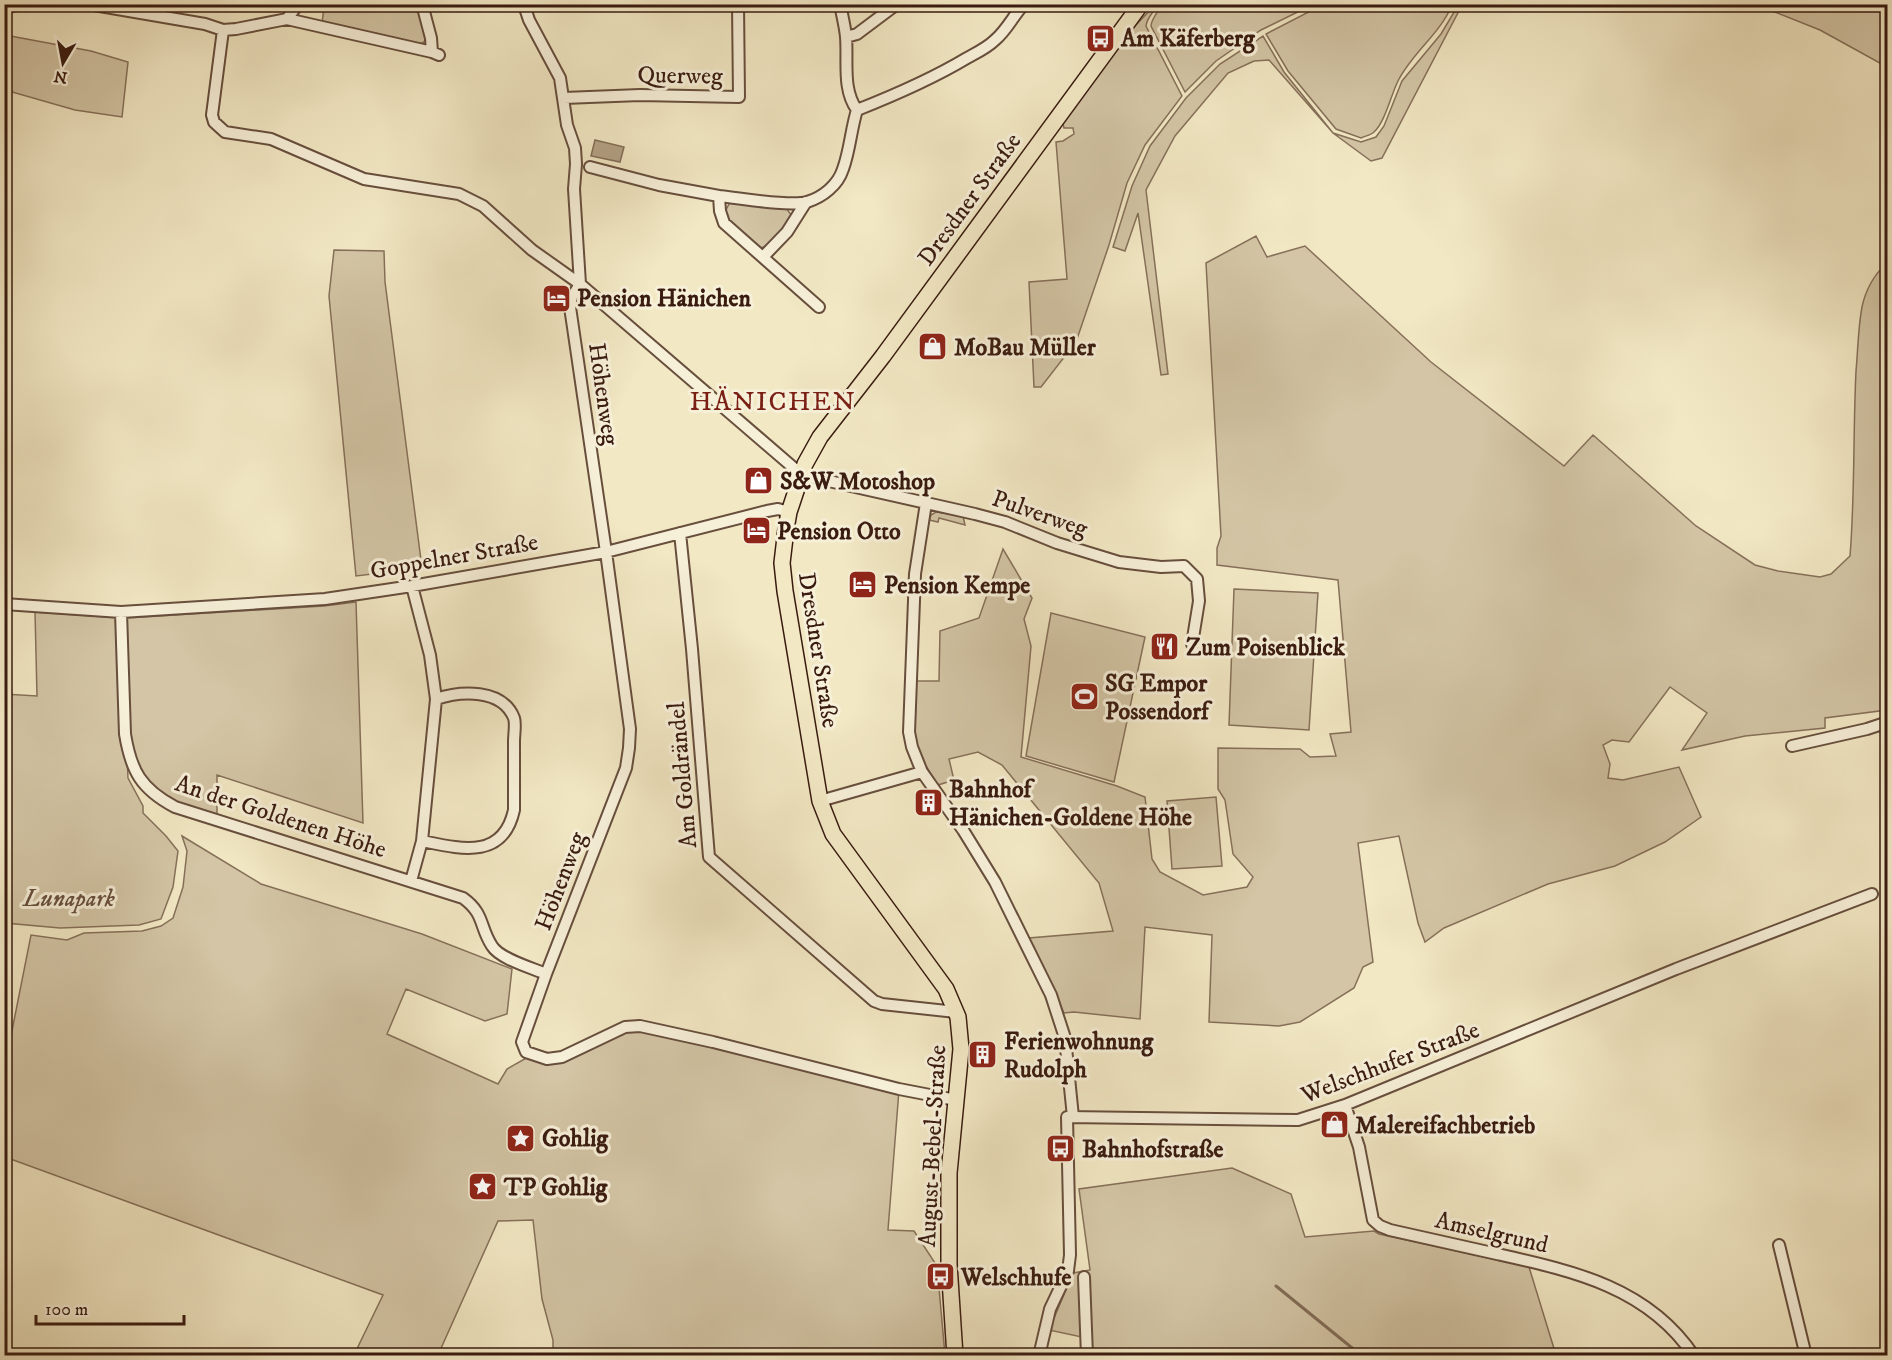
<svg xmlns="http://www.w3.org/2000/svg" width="1892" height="1360" font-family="'IM FELL DW Pica',serif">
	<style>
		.green { fill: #d3c5a5; stroke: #86705a; stroke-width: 1.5 }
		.water { fill: #b3a287; stroke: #826c57; stroke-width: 1.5 }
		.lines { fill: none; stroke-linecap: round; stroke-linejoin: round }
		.stream { stroke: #826c57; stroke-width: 3 }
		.street-casing { stroke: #674e3d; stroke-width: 14 }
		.primary-casing { stroke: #391b10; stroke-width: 18 }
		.street { stroke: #f7f0d9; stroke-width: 10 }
		.primary { stroke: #f2e8c4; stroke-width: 15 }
		.labels { text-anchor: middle; stroke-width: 6; stroke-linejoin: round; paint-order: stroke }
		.poi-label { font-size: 24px; font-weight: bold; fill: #391b10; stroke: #f7f0d9; text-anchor: start }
		.street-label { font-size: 24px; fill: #391b10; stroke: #f7f0d9 }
		.park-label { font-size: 24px; font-style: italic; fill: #674e3d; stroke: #f7f0d9 }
		.quarter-label { font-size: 27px; letter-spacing: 1.5px; fill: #7a1f14; stroke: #f7f0d9 }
	</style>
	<rect width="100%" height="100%" fill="#f2e8c4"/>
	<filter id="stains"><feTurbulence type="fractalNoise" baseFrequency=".00333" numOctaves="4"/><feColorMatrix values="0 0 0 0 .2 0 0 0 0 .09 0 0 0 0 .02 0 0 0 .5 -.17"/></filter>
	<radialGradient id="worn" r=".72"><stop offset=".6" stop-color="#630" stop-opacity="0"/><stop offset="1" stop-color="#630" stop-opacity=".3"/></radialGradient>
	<!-- green -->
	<path class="green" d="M1162 4H1312V5L1261 30 1216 61 1185 92 1151 26C1151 19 1159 11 1162 4Z
		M1324 4 1452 5C1440 34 1412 53 1398 81 1391 95 1385 122 1374 132 1371 135 1365 136 1361 138L1336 129 1288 71 1266 34Z
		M370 5H417L426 37 424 42 420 44 322 23 324 8 355 10Z
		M1155 5H1157C1154 12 1147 17 1146 26L1182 96 1145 145 1127 183 1109 245 1076 342 1041 387H1034L1029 282 1067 279 1056 142 1063 141 1074 134 1073 128H1064L1062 120 1136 25Z
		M1457 5H1462L1382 158 1371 161 1333 133 1269 60 1254 61 1228 73 1175 136 1146 190 1168 374 1161 375 1138 213 1125 251 1113 247 1132 186 1150 146 1186 98 1220 64 1263 36 1284 72 1333 133 1361 142 1376 137 1384 126 1402 81 1441 34 1456 9Z
		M1763 5H1887V67L1820 30 1775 12Z
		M5 35 91 51 128 62 122 117 75 110 5 90Z
		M730 202 786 208 792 216C786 229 774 245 760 248L730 224 724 214Z
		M1256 236 1267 257 1305 246 1431 362 1564 466 1593 435 1696 526 1755 565 1778 571 1820 577 1831 574 1850 556C1855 495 1853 433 1856 371 1858 350 1858 328 1862 307 1865 292 1874 273 1887 264V710L1825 718V728L1745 736 1682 750 1707 713 1670 687 1629 742 1612 740 1603 745 1610 764 1608 778 1623 780 1679 767 1701 817 1665 842 1615 866 1548 884 1444 928 1425 942 1418 923 1399 836 1358 843 1373 962 1363 967 1354 988 1300 1022 1279 1026 1209 1022 1212 935 1145 927 1140 1019 1074 1012 1064 1013 1029 938 1113 931 1099 883 1002 765 978 752 949 759 954 780 938 785 919 755 915 734 916 681H939L940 631 979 618 1003 549 1032 598 1024 619 1031 646 1021 757 1117 786 1145 797 1152 859 1160 872 1203 895 1247 887 1253 877 1233 854 1225 800 1218 789V748L1300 749 1310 757 1336 756 1330 734 1351 732 1338 580 1217 565V548L1221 536 1206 263Z
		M334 250 384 251 385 282 422 568 356 576 329 296Z
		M936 512 963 516 965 525 939 518 938 522 929 520 931 515Z
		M1234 589 1318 593 1309 730 1229 725Z
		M356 602 363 823 217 775V814L177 803 158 793 146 781 137 766 129 732 126 618 324 606Z
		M35 612 121 618 128 778 143 806V813L166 836 178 851 173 887 161 919 139 925 60 928 5 923 4 694 37 696Z
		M1051 613 1145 637 1114 782 1026 756Z
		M1216 797 1222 866 1172 869 1167 801Z
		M182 836 261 884 422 934 512 969 507 1014 485 1021 406 989 387 1034 498 1084 507 1069 528 1057 547 1061 628 1029 639 1028 899 1090 888 1230 914 1231 937 1266 945 1355H553V1340L542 1299 533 1220 498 1221 438 1355H354L383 1295 5 1157V1066L31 935 67 940 84 933 142 931 161 926 173 918 183 887 187 851Z
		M1232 1168 1291 1194 1305 1237 1374 1231 1379 1234 1529 1267 1556 1355H1083L1082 1337 1049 1330 1073 1273 1090 1270 1079 1189Z"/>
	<!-- water -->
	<path class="water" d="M595 140 624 147 620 162 591 156Z"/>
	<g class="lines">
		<!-- stream -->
		<path class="stream" d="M4 14 27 8 30 4
			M1276 1286 1362 1356"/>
		<defs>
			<path id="street" d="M88 4 205 24 223 30 236 29 287 19 432 52 439 55
				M340 4H344
				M422 4 431 38 432 52
				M526 4V11L529 20 560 78 567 125 575 148 576 164 574 189 580 284 572 297 570 307 606 552 630 729 629 748 626 768 546 974 522 1042 526 1052 547 1059 562 1057 625 1027 640 1026 713 1042 899 1089 956 1100
				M840 4C842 15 845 26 846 37 848 62 842 89 857 110
				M287 19 298 4
				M223 30 212 115 214 122 225 132 271 139 364 179 459 194 483 206 532 250 580 284 795 469 811 477 975 514 1005 522 1057 543 1119 562 1161 567 1184 566 1197 579 1199 601 1192 644
				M846 37 857 34 897 4
				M564 98 640 95 739 97 738 4
				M857 110C895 95 932 79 967 58 976 53 987 48 995 40 1007 30 1013 16 1024 4
				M590 167 659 185 719 196 720 211 724 223 819 307
				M719 196C739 198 790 207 807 202 823 197 838 185 843 169 850 150 851 129 857 110
				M763 257 787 232 806 202
				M926 503 915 574 909 732 912 747 922 772 963 830 995 882 1051 995 1065 1038 1073 1117
				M680 533 692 649 709 857 874 1001 882 1004 956 1012
				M4 604 121 612 325 599 412 586 606 552 767 511 778 509 789 512
				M121 612 125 734C131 771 141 789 175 807L463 898C485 914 479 926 492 946 500 959 532 968 546 974
				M1792 746 1867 729 1888 722
				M820 801 922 772
				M422 841C461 849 503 860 514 810 514 787 514 764 514 741 514 734 516 724 514 718 502 688 460 691 436 699
				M411 881 422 841 436 699 430 655 412 586
				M1345 1105 1359 1147 1373 1220 1380 1226 1390 1230C1426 1238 1462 1246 1497 1254 1573 1271 1648 1287 1694 1356
				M1779 1245 1806 1356
				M1084 1277 1087 1356
				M1039 1356 1050 1309 1068 1271 1070 1255 1067 1117 1298 1120 1345 1105 1676 969 1872 894"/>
			<path id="primary" d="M955 1356 949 1264V1173L961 1049 958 1017 946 989 833 834 820 801 785 591 782 563 786 529 789 512 805 464 820 437 883 356 1141 4"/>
		</defs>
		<!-- street casing -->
		<use href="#street" class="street-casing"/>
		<!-- primary casing -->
		<use href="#primary" class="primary-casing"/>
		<!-- street -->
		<use href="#street" class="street"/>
		<!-- primary -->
		<use href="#primary" class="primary"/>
	</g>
	<!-- icons -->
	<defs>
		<symbol id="bus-square" viewBox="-11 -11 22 22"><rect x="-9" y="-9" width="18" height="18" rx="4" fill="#8f2418" stroke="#f7f0d9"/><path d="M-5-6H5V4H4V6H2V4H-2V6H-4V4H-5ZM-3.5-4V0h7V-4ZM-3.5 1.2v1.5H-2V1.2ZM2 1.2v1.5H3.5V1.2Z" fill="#fff"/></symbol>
		<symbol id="hotel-square" viewBox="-11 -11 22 22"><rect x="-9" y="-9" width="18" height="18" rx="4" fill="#8f2418" stroke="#f7f0d9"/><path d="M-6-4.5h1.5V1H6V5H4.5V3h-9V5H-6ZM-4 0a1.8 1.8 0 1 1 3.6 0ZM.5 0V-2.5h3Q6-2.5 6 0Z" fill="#fff"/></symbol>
		<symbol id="shop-square" viewBox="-11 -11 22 22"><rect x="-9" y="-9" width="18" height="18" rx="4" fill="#8f2418" stroke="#f7f0d9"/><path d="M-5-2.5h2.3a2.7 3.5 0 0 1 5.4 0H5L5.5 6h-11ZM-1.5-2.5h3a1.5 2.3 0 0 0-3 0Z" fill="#fff"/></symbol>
		<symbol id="restaurant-square" viewBox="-11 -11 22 22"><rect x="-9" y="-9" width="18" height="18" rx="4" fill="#8f2418" stroke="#f7f0d9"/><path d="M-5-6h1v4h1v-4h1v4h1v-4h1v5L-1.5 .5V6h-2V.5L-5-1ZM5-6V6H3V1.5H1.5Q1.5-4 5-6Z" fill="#fff"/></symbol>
		<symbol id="stadium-square" viewBox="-11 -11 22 22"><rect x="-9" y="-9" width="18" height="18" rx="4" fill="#8f2418" stroke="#f7f0d9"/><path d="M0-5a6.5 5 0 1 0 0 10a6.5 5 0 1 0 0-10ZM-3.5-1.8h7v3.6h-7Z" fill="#fff"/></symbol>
		<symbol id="building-square" viewBox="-11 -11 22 22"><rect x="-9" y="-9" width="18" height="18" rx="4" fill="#8f2418" stroke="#f7f0d9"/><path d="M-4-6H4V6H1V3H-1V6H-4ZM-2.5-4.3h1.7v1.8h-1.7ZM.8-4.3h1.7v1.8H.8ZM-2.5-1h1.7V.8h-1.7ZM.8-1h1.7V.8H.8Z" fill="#fff"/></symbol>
		<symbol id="sight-square" viewBox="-11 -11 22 22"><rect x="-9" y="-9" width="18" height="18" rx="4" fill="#8f2418" stroke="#f7f0d9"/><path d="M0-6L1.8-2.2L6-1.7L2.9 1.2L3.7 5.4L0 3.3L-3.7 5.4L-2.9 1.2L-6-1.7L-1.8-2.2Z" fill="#fff"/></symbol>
	</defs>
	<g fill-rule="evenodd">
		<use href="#bus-square" x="1084" y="22" width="33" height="33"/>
		<use href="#hotel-square" x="540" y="282" width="33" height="33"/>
		<use href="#shop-square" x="916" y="330" width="33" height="33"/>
		<use href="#shop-square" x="742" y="464" width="33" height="33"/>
		<use href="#hotel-square" x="740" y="514" width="33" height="33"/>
		<use href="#hotel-square" x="846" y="568" width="33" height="33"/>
		<use href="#restaurant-square" x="1148" y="630" width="33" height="33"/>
		<use href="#stadium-square" x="1068" y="680" width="33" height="33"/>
		<use href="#building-square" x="912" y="786" width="33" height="33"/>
		<use href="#building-square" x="966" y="1038" width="33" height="33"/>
		<use href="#shop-square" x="1318" y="1108" width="33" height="33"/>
		<use href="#sight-square" x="504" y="1122" width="33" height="33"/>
		<use href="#bus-square" x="1044" y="1132" width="33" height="33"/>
		<use href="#sight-square" x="466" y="1170" width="33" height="33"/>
		<use href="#bus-square" x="924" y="1260" width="33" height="33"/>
	</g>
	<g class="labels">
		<!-- poi labels -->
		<g class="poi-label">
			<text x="1121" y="46">Am Käferberg</text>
			<text x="577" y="306">Pension Hänichen</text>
			<text x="954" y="355">MoBau Müller</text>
			<text x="780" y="489">S&amp;W Motoshop</text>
			<text x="777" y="539">Pension Otto</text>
			<text x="884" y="593">Pension Kempe</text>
			<text x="1186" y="655">Zum Poisenblick</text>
			<text x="1105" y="691">SG Empor<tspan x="1105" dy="28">Possendorf</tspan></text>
			<text x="949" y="797">Bahnhof<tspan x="949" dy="28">Hänichen-Goldene Höhe</tspan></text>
			<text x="1004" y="1049">Ferienwohnung<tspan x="1004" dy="28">Rudolph</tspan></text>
			<text x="1355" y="1133">Malereifachbetrieb</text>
			<text x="542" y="1146">Gohlig</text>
			<text x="1082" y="1157">Bahnhofstraße</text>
			<text x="504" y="1195">TP Gohlig</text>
			<text x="961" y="1285">Welschhufe</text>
		</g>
		<!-- street labels -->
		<g class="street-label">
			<text transform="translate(680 75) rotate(1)" y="8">Querweg</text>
			<text transform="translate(969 199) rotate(-54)" y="8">Dresdner Straße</text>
			<text transform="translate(604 394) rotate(82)" y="8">Höhenweg</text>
			<text transform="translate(1040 513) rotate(19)" y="8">Pulverweg</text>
			<text transform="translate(454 556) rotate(-10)" y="8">Goppelner Straße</text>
			<text transform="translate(819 650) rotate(81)" y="8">Dresdner Straße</text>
			<text transform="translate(682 775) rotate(-95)" y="8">Am Goldrändel</text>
			<text transform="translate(281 816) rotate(18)" y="8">An der Goldenen Höhe</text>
			<text transform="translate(560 881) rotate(-69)" y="8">Höhenweg</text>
			<text transform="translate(1390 1062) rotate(-21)" y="8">Welschhufer Straße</text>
			<text transform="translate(932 1146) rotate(-87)" y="8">August-Bebel-Straße</text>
			<text transform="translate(1492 1232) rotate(13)" y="8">Amselgrund</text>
		</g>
		<!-- park labels -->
		<g class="park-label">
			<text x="69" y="906">Lunapark</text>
		</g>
		<!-- quarter labels -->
		<g class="quarter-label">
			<text x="773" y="410">HÄNICHEN</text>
		</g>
	</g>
	<!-- margin -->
	<rect width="1892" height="1360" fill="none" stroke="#f2e8c4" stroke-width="24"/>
	<rect x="6" y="6" width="1880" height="1348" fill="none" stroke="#391b10" stroke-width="3"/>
	<rect x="12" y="12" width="1868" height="1336" fill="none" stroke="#391b10" stroke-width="1.5"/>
	<!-- north arrow -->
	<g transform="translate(63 63) rotate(190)" stroke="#f7f0d9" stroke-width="4.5" paint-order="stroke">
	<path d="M0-4.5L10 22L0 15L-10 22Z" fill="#391b10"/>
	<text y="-9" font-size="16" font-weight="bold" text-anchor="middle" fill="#391b10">N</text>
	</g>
	<!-- scale -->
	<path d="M36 1315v9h148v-9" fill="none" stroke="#391b10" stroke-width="3"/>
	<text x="45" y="1315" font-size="18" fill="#391b10" stroke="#f7f0d9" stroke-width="4.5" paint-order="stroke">100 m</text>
	<rect width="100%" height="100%" filter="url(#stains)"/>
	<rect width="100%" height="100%" fill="url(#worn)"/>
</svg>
